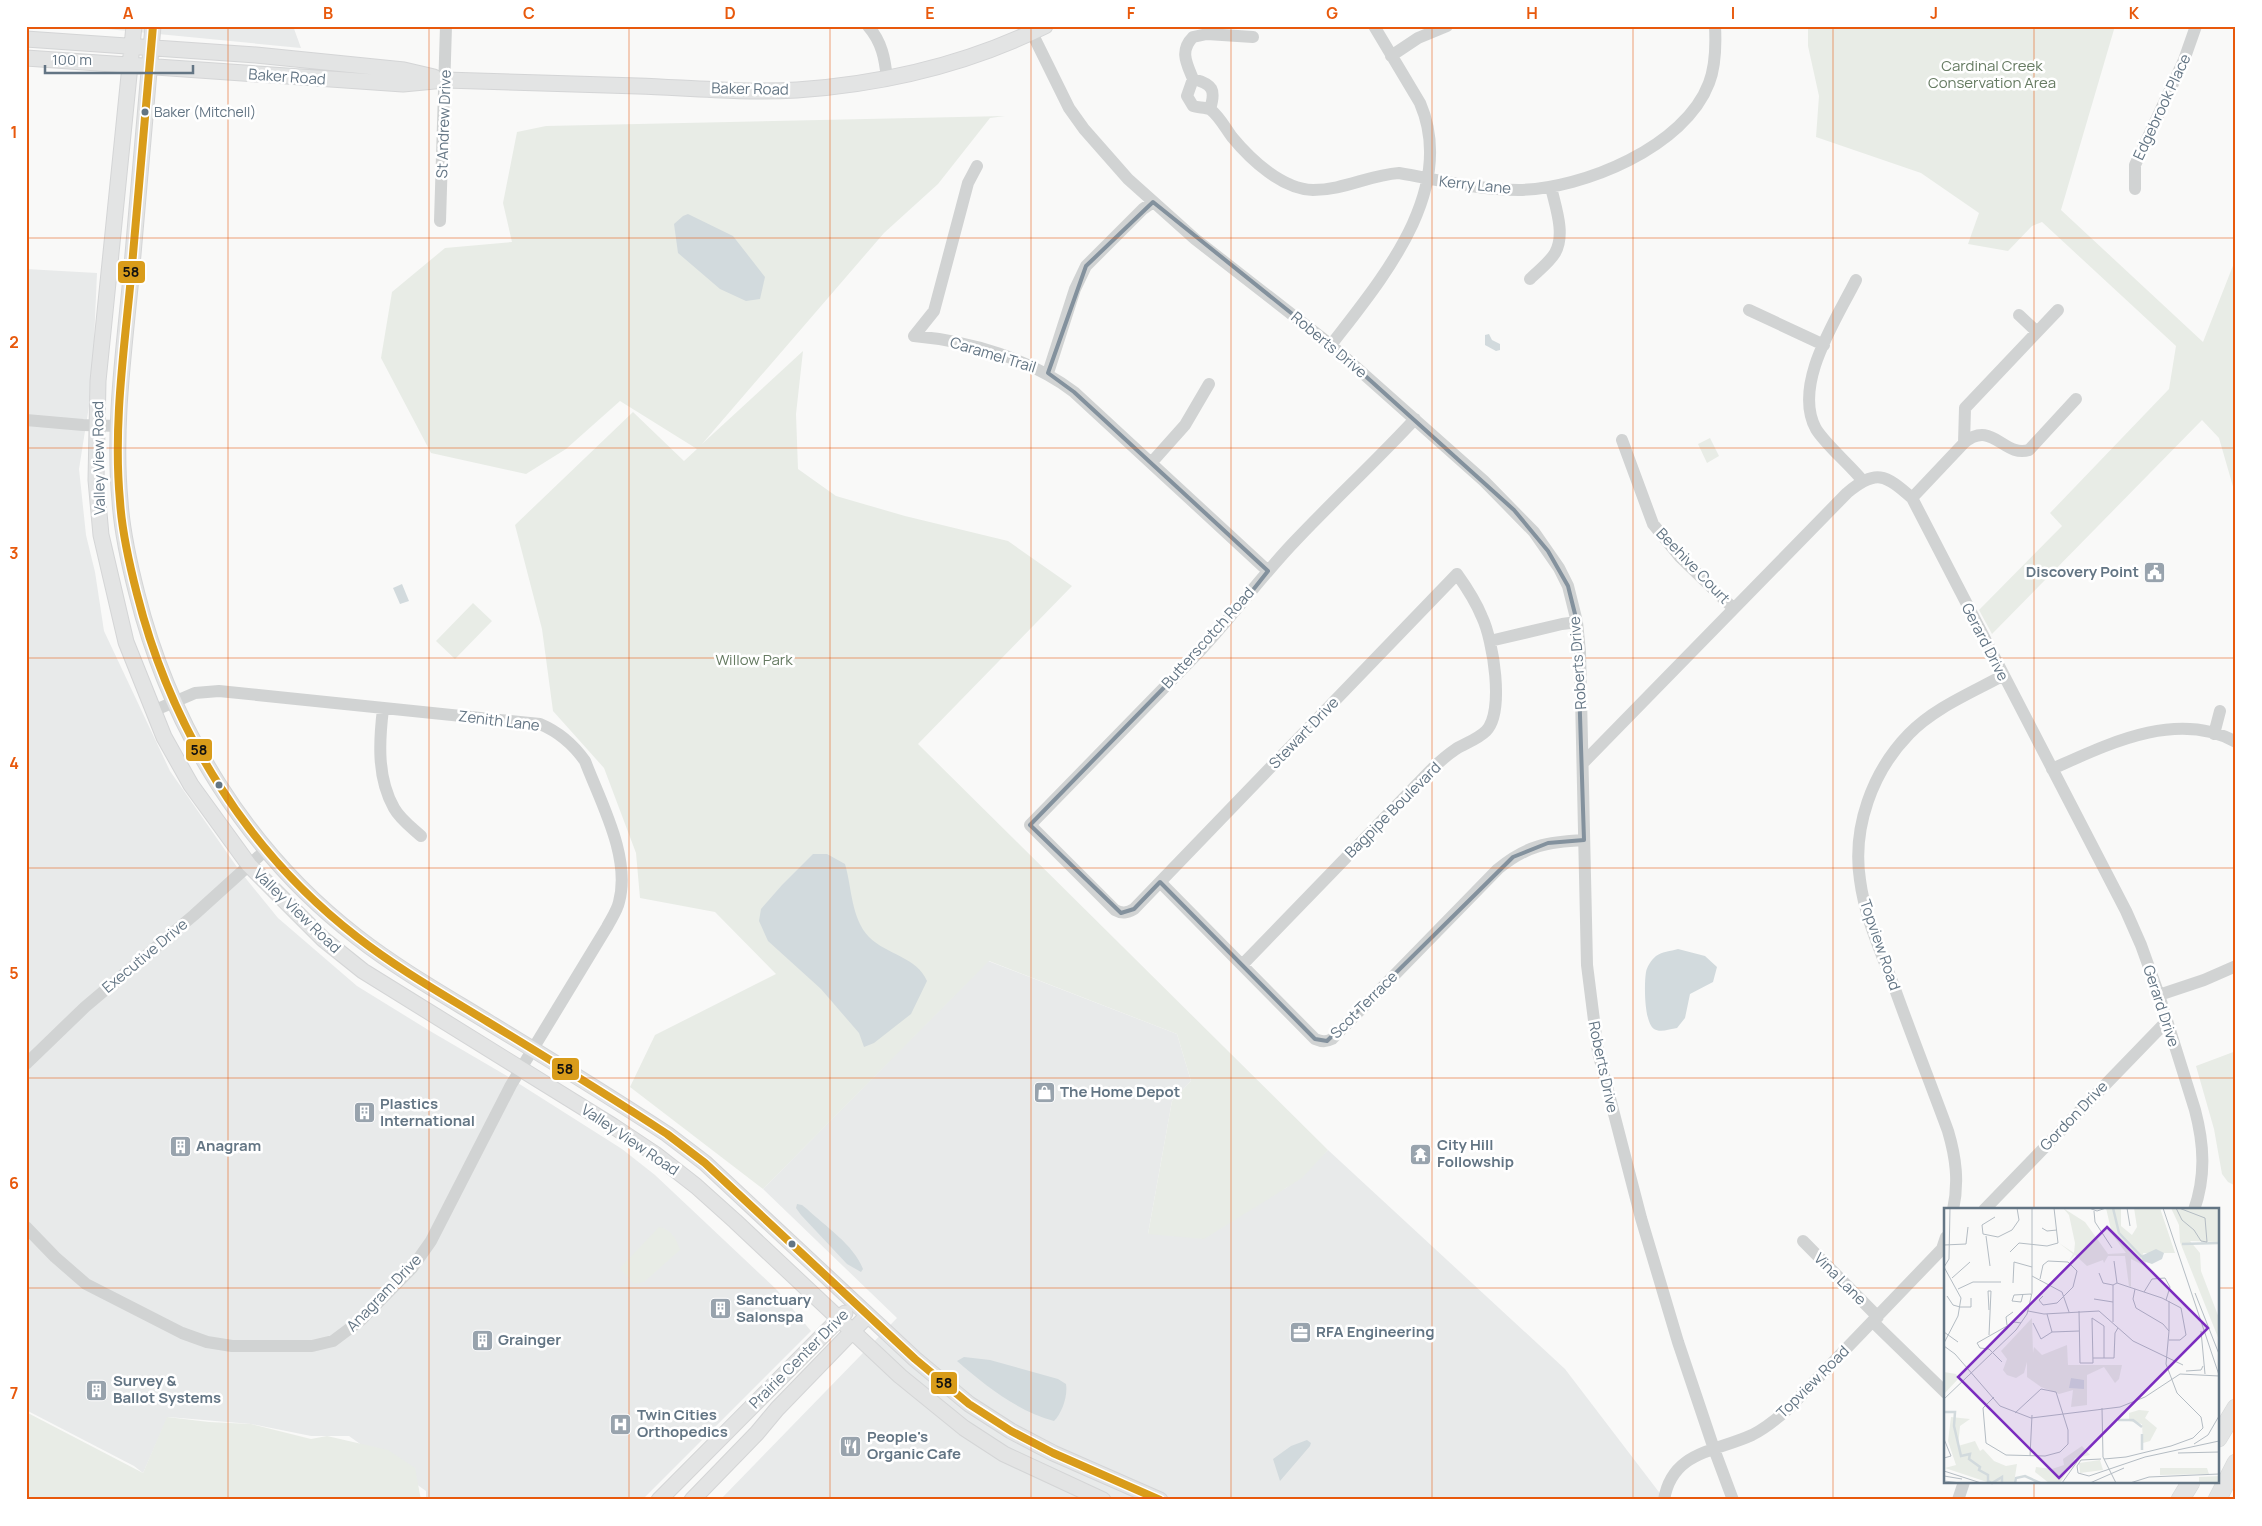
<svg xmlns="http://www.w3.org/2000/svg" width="2262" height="1526" font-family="Manrope,sans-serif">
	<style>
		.built { fill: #e8eaea }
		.green { fill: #e8ece6 }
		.water { fill: #d2dadd }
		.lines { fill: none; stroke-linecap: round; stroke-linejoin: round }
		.major-casing { stroke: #d4d5d6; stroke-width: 17 }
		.highway-casing { stroke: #d5d7d7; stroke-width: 19 }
		.minor { stroke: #d1d3d3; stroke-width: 12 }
		.major { stroke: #e3e4e4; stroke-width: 15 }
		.highway { stroke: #e3e4e4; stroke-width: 18 }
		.bus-1-casing { stroke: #fff; stroke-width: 11 }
		.bus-1 { stroke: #d99c1a; stroke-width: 8 }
		.marked { fill: none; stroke: #83919d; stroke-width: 4; stroke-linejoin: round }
		.grid { fill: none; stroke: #e8590c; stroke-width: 1; stroke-opacity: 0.55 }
		.bus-dot { fill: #637584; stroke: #fff; stroke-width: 2 }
		.labels { text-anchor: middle; stroke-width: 5; stroke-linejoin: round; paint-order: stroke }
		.bus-label { font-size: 14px; fill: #637584; stroke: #fff; text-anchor: start }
		.park-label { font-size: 15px; fill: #667b62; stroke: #fff }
		.street-label { font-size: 15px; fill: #637584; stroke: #fff }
		.poi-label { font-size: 15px; font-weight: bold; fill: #637584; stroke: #fff; text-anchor: start }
		.inset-river { fill: none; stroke: #d2dadd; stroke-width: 2.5 }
		.inset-road { fill: none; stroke: #b4bcc3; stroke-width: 1 }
		.view { fill: #7b2cbf; fill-opacity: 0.15; stroke: #7b2cbf; stroke-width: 2.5 }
		.inset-edge { fill: none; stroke: #637584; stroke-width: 2.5 }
		.line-badge { stroke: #fff; stroke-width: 2 }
		.pale-badge-label { font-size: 14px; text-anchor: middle; font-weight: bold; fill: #111 }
		.neatline { fill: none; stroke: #e8590c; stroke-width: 2 }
		.grid-label { font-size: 16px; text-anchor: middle; font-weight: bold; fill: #e8590c }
	</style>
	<rect width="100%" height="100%" fill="#f9f9f8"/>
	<!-- built -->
	<path class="built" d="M76 26H293L301 48Z
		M26 269 97 273 92 387 79 469 86 535 95 572 104 631 170 771 239 870 278 918 357 986 430 1031 507 1076 622 1149 655 1175 777 1290 811 1331 642 1500H426V1491L349 1436H311L251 1424 168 1417 143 1473 134 1466 26 1410Z
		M988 961 1177 1034 1191 1081 1172 1101 1148 1234 1286 1188 1328 1150 1565 1369 1665 1500H720L897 1318 763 1189Z"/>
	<!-- green -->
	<path class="green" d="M1808 26H2115L2061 210 2203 342 2236 258V497L2219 438 2202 420 1992 634 1979 610 2062 526 2050 513 2169 389 2176 346 2042 222 2032 226 2008 251 1968 244 1979 213 1921 173 1816 137 1819 96 1808 46Z
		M1005 116 990 118 938 184 884 233 702 444 803 351 796 414 798 469 836 496 905 516 1008 541 1072 586 918 744 1328 1150 1302 1178 1204 1239 1148 1234 1172 1101 1191 1081 1177 1034 989 961 763 1189 630 1087 655 1035 776 974 715 912 640 898 636 853 604 768 553 711 542 629 515 525 633 412 684 461 697 449 620 401 566 449 526 474 431 453 381 358 392 292 445 248 512 242 503 203 517 132 546 126Z
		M1710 438 1719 456 1707 463 1698 444Z
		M473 603 492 621 455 659 436 641Z
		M2236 1051V1186L2228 1182 2222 1174 2214 1129 2196 1066Z
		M659 1227C672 1230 676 1238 680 1250L644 1282 634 1284 620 1268Z
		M26 1412 143 1473 167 1417 209 1422 251 1424 311 1439 327 1436 388 1450 415 1468 421 1500H26Z"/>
	<!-- water -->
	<path class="water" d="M688 214 733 236 765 277 760 299 746 301 720 289 678 253 674 224 683 216Z
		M1489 334 1492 340 1500 344V350L1496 351 1485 345V335Z
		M402 584 409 601 400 604 393 588Z
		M813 854H827L845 864C852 888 851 918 869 937 887 955 917 957 927 981L911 1014 874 1043 864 1047 859 1033 821 989 768 941 759 921 761 909 782 885Z
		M1678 949 1705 956 1717 967 1713 982 1690 994 1685 1018 1677 1028C1670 1029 1660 1033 1654 1029 1644 1022 1644 984 1646 972 1647 967 1651 960 1656 956 1661 952 1671 951 1678 949Z
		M797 1204 802 1205 807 1209C825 1226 854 1245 863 1269L861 1272 847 1264 801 1215 796 1208Z
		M964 1357 990 1360 1058 1379 1066 1384C1068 1396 1062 1413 1054 1421 1017 1411 986 1386 957 1361Z
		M1307 1440 1311 1443 1310 1446 1280 1481 1273 1459 1291 1446Z"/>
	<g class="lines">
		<defs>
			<path id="major" d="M134 26 98 381 96 480 101 535 126 642 164 737 191 785 249 865 323 939 363 971 613 1126 655 1154 696 1186 735 1221 900 1376 964 1428 1004 1454 1103 1500
				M153 26C145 110 139 193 131 277 124 351 113 427 120 501 122 533 129 563 137 594 171 729 247 852 357 937 398 969 444 995 488 1022 549 1059 609 1096 667 1134L705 1163 915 1359 969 1404 1011 1431 1053 1453 1160 1500
				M26 39 256 55 404 70 434 77
				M26 58 403 84 445 80C509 82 574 84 638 86 691 88 744 93 797 90 883 84 968 64 1045 26
				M659 1500 845 1313
				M692 1500 757 1433 777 1409 868 1315"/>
			<path id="highway" d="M2218 1438 2236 1408
				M2180 1500 2191 1482
				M2217 1500 2236 1463"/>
		</defs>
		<!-- major casing -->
		<use href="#major" class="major-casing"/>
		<!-- highway casing -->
		<use href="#highway" class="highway-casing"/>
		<!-- minor -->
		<path class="minor" d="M868 26C882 42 885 59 887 79
			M1032 33 1069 108 1084 129 1128 179 1195 239 1331 345 1484 481 1534 532 1559 568 1568 586 1577 622 1580 652 1587 965 1598 1052 1641 1218 1678 1342 1714 1449 1733 1500
			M1253 37 1207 34 1193 37C1179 51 1187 64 1193 79L1187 96 1193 106C1198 108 1207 107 1211 110 1219 116 1226 129 1232 137 1251 160 1282 189 1313 190 1344 190 1369 175 1399 173 1439 180 1479 190 1519 190 1583 189 1685 147 1709 83 1716 65 1716 45 1715 26
			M1391 56 1418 38 1447 26
			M1193 79C1213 84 1216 90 1210 109
			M977 166 968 183 934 311 914 336C969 341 1031 359 1074 392L1268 571
			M2135 189V165L2184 60 2196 26
			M440 221 446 26
			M1530 279C1538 271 1549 263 1555 253 1566 234 1555 206 1551 187
			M1856 280C1836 320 1792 385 1816 429 1826 445 1849 464 1862 480
			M1749 310 1824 345
			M2019 315 2037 332
			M1331 345C1381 280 1458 191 1420 103L1374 26
			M1048 373 1075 289 1086 266 1143 209 1153 202
			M26 420 83 425 119 426
			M1622 440 1653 524 1680 557 1733 608
			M1964 443C1992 419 2004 458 2029 450L2076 399
			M1152 462 1185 425 1209 384
			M1912 498 1964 443 1965 408 2058 310
			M1490 641 1562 624 1577 622
			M383 709C379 742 377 778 394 808 400 819 411 827 421 836
			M2214 734 2220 711
			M1583 763 1847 493C1876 469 1885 474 1912 498L2126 911 2141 945 2159 995 2195 1110C2204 1144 2206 1176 2194 1210
			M2052 769C2106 745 2177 709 2236 742
			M1160 882 1315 1039C1322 1042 1326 1042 1332 1039L1498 869C1527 845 1548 842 1584 840
			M1243 964 1430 771C1438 763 1447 755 1456 749 1466 743 1478 739 1486 731 1505 712 1493 640 1482 617 1476 602 1467 588 1457 574L1134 909C1127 913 1122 914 1115 910L1030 825 1199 652C1233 616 1262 575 1297 539 1336 498 1377 460 1415 419
			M2159 995 2204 980 2236 966
			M26 1064 85 1007 194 915 267 849
			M1953 1210C1959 1182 1956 1158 1948 1131 1931 1085 1913 1039 1896 992 1883 956 1865 919 1860 880 1852 828 1872 772 1909 734 1934 708 1971 693 2002 676
			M1984 1210 2166 1022
			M26 1227 55 1257 86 1284 182 1333 207 1342 232 1346H312L333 1341 361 1320 412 1268 431 1241 511 1085 607 927C611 919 617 911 619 902 631 857 601 803 585 761 573 744 559 732 540 724L219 691 195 693 153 711
			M1803 1241 1878 1317
			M1873 1322 1946 1393
			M1664 1500C1672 1451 1715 1452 1752 1435 1766 1428 1778 1418 1790 1407L1942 1249 1946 1237
			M1958 1500 1964 1482"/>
		<!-- major -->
		<use href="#major" class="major"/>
		<!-- highway -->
		<use href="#highway" class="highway"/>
		<defs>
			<path id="bus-1" d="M153 26C145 110 139 193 131 277 124 351 113 427 120 501 122 533 129 563 137 594 171 729 247 852 357 937 398 969 444 995 488 1022 549 1059 609 1096 667 1134L705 1163 915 1359 969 1404 1011 1431 1053 1453 1160 1500"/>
		</defs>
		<!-- bus-1 casing -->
		<use href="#bus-1" class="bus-1-casing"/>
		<!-- bus-1 -->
		<use href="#bus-1" class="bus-1"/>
	</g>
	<!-- marked area -->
	<path class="marked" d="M1153 202 1331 345 1514 510 1548 551 1568 586 1577 622 1584 840 1548 843 1513 857 1327 1041 1315 1039 1160 882 1134 909 1121 913 1030 825 1226 624 1268 571 1074 392 1048 373 1086 266Z"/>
	<!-- grid -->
	<path class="grid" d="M228 26V1500M429 26V1500M629 26V1500M830 26V1500M1031 26V1500M1231 26V1500M1432 26V1500M1633 26V1500M1833 26V1500M2034 26V1210M26 238H2236M26 448H2236M26 658H2236M26 868H2236M26 1078H2236M26 1288H1946M2218 1288H2236M2034 1482V1500"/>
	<!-- icons -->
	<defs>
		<symbol id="civic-square" viewBox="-11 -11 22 22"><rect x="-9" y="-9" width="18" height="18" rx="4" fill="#98a3ad" stroke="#fff"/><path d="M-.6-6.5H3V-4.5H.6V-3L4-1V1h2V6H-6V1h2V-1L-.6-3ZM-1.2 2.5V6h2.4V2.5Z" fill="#fff"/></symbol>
		<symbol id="shop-square" viewBox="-11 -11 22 22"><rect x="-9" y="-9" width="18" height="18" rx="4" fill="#98a3ad" stroke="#fff"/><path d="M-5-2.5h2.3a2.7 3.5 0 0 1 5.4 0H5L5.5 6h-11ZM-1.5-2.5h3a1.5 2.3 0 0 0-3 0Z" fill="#fff"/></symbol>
		<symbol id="building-square" viewBox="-11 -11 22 22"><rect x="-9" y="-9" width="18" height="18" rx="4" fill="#98a3ad" stroke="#fff"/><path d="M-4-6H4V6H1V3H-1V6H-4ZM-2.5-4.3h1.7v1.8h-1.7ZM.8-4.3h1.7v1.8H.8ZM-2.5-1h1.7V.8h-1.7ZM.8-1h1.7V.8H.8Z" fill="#fff"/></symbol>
		<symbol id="temple-square" viewBox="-11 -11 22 22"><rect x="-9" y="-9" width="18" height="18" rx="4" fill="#98a3ad" stroke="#fff"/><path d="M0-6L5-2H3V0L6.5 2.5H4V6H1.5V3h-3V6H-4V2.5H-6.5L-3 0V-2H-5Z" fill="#fff"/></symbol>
		<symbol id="office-square" viewBox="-11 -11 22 22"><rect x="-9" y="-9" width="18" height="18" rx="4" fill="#98a3ad" stroke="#fff"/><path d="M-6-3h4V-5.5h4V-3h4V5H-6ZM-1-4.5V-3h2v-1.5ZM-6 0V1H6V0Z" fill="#fff"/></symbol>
		<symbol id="hospital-square" viewBox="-11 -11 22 22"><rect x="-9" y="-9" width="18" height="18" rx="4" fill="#98a3ad" stroke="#fff"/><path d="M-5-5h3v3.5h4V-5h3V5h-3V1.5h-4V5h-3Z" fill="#fff"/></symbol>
		<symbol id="restaurant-square" viewBox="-11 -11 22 22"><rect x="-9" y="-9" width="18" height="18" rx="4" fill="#98a3ad" stroke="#fff"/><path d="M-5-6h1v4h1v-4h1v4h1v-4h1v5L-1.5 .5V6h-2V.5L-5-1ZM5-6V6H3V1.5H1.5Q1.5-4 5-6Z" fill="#fff"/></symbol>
	</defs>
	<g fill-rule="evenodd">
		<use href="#civic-square" x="2142" y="560" width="25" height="25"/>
		<use href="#shop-square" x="1032" y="1080" width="25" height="25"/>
		<use href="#building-square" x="352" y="1100" width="25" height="25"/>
		<use href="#building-square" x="168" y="1134" width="25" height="25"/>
		<use href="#temple-square" x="1408" y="1142" width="25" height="25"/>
		<use href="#building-square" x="708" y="1296" width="25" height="25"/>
		<use href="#office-square" x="1288" y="1320" width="25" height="25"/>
		<use href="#building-square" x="470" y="1328" width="25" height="25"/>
		<use href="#building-square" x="84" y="1378" width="25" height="25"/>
		<use href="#hospital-square" x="608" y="1412" width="25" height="25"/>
		<use href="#restaurant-square" x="838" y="1434" width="25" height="25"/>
	</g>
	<!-- markers -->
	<g class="bus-dot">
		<circle cx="145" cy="112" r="4.5"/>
		<circle cx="219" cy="785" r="4.5"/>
		<circle cx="792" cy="1244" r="4.5"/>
	</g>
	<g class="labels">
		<!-- bus labels -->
		<g class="bus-label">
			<text x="154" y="117">Baker (Mitchell)</text>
		</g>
		<!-- park labels -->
		<g class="park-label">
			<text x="1992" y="71">Cardinal Creek<tspan x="1992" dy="17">Conservation Area</tspan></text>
			<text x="754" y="665">Willow Park</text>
		</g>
		<!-- street labels -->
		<g class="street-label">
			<text transform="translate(287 77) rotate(4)" y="5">Baker Road</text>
			<text transform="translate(750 89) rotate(1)" y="5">Baker Road</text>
			<text transform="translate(2162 107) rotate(-65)" y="5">Edgebrook Place</text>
			<text transform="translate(444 124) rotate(-88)" y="5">St Andrew Drive</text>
			<text transform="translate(1475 185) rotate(6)" y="5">Kerry Lane</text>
			<text transform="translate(1329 345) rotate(40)" y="5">Roberts Drive</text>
			<text transform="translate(993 355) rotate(17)" y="5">Caramel Trail</text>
			<text transform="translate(99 458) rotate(-91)" y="5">Valley View Road</text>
			<text transform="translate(1693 566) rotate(46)" y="5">Beehive Court</text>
			<text transform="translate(1208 638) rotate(-48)" y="5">Butterscotch Road</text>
			<text transform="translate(1985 642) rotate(63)" y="5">Gerard Drive</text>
			<text transform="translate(1578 663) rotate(-94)" y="5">Roberts Drive</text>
			<text transform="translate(499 721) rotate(7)" y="5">Zenith Lane</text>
			<text transform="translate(1304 733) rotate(-46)" y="5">Stewart Drive</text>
			<text transform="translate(1393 810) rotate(-45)" y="5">Bagpipe Boulevard</text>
			<text transform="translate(297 911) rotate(44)" y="5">Valley View Road</text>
			<text transform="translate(1880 945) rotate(71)" y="5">Topview Road</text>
			<text transform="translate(145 956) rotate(-40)" y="5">Executive Drive</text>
			<text transform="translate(1364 1005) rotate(-45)" y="5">Scot Terrace</text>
			<text transform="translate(2161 1006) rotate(72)" y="5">Gerard Drive</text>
			<text transform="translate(1603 1067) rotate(78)" y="5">Roberts Drive</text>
			<text transform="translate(2074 1116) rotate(-46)" y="5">Gordon Drive</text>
			<text transform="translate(630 1140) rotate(34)" y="5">Valley View Road</text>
			<text transform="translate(1840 1279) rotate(45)" y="5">Vina Lane</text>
			<text transform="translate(384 1293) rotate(-46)" y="5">Anagram Drive</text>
			<text transform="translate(799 1359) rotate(-45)" y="5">Prairie Center Drive</text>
			<text transform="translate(1813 1382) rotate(-45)" y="5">Topview Road</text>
		</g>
		<!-- poi labels -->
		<g class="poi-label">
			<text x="2139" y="577" text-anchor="end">Discovery Point</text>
			<text x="1060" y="1097">The Home Depot</text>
			<text x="380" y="1109">Plastics<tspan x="380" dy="17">International</tspan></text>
			<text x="1437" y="1150">City Hill<tspan x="1437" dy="17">Followship</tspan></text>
			<text x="196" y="1151">Anagram</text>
			<text x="736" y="1305">Sanctuary<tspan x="736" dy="17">Salonspa</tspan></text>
			<text x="1316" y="1337">RFA Engineering</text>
			<text x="498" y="1345">Grainger</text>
			<text x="113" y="1386">Survey &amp;<tspan x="113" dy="17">Ballot Systems</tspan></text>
			<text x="637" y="1420">Twin Cities<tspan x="637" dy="17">Orthopedics</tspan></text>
			<text x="867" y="1442">People's<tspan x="867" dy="17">Organic Cafe</tspan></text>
		</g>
	</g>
	<!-- overview -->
	<g transform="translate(1944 1208)">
		<rect width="275" height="275" fill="#f9f9f8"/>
		<path d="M119 0 141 14 164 46 182 45 168 26 162 0H177V18L188 27 193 19 190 0H216L231 45H199L203 59 187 51V79L185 78 181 48H164L160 55 159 52 143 58 131 47 125 53 129 46 115 35 130 45 131 35 125 7ZM227 0H275V34L246 33 256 45 257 63 275 110V132L236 34 235 17ZM88 110 89 145 90 139 98 147 123 137 124 157H178L175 171 171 175 160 159 143 167V197L127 199 129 182 115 186 97 179 83 169V154L80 165 72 170 63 167 59 162 63 151 57 143ZM0 164 12 166 15 170 0 186ZM195 202 205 203 201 210 213 220 206 233 199 235 198 216 185 213V205ZM7 209 26 211 16 218 14 238 31 233 36 243 39 241 50 253 62 258 73 256 70 275H46L1 260 12 257 4 233ZM138 238 146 247 131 250 116 275H105L91 264 92 259 108 261 120 257 119 251ZM156 252 159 262 136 265 135 255ZM216 260H263L265 266 216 267ZM275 268V275H255V269Z" fill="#e8ece6"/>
		<path d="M212 41 220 45 218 51 208 56 199 53 197 48ZM127 170 140 172V181L125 180Z" fill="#d2dadd"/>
		<path class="inset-river" d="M169 0 175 25 198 49M238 36 275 35M0 204H11L10 218 17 248 26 246 25 251 36 259 35 262 44 267V273L48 275 58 269V275M174 212H189L198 219M198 226V242M71 275 72 270 81 268 96 275"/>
		<path class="inset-road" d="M145 0 153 3 162 0M183 0 186 18M219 0 275 167M232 0 238 12 250 22 257 33 263 34 261 10 235 0M150 3 151 14 168 40M51 9 38 17 39 26 54 29 68 22 75 12 73 0M98 20 103 23 113 22M42 28 46 58M0 37 22 36 24 19M66 44 75 35 103 38 114 35 110 0M170 53 173 75M0 59 17 90 14 108 0 135M0 59 5 51 6 0M155 65 159 75 169 77M88 68 118 84 125 104M8 70 26 54M96 71 99 57 104 53 124 54 133 63 129 79 113 95 99 97 95 92 99 88M69 75 70 54 88 59M14 81 29 74H57M44 83H47L45 127M44 83 45 102M200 84 208 71 221 70 226 79 222 92M251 85 275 146M79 86 77 94 68 93 70 87 87 86V87M3 88 9 97 16 99H27V90M150 91 169 94M225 93V123M84 103 100 106 155 103 189 133 239 157M135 103 136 155H149L148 110 160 118V150M103 106 108 124M169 114V77L173 75 218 90 237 100 242 127 236 132H225M89 115 97 131 108 124 135 123M63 117 62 109 69 104M257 123 261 166M0 124 14 134M0 138 11 146 56 198 87 210 176 199 201 189 236 166 275 168M149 150H170L171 125 174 120M58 154 45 141 36 140 33 135 70 114 77 115M242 163 257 162 259 158M50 189 39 200 42 235 62 247 101 248 116 244 124 236V222L112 184 97 181 71 205M0 191 72 122 83 106 88 85V0M158 200 159 249 172 275M0 231 7 248 0 250M250 236 264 227 275 208M234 245 275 244M86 248 88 207M157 251 137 252 133 258 134 265 145 268 201 249 275 233M160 251 182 249 227 238 249 230 259 220 257 209 233 185 222 156 225 123 219 116 192 100 189 91 191 81M0 263 37 275M0 268 18 271M0 273 17 275M118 275 135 251M146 275 180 260M186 275 205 269 275 266"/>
		<path class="view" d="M163 19 264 120 115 270 14 169Z"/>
		<rect width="275" height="275" class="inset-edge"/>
	</g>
	<g class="line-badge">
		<rect x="117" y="260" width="29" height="24" rx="5" fill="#d99c1a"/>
		<rect x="185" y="738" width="28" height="24" rx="5" fill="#d99c1a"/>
		<rect x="551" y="1057" width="29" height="24" rx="5" fill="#d99c1a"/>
		<rect x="930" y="1371" width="28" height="24" rx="5" fill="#d99c1a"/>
	</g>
	<g class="pale-badge-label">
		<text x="131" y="277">58</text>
		<text x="199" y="755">58</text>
		<text x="565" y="1074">58</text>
		<text x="944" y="1388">58</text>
	</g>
	<!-- border -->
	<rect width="2262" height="1526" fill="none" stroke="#ffffff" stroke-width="55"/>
	<!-- scale -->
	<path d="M45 65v8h148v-8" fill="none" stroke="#637584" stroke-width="2.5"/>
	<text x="52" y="65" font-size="15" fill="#637584" stroke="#ffffff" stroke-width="4" paint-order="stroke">100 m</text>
	<rect x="28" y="28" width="2206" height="1470" class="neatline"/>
	<g class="grid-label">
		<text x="128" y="19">A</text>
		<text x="328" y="19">B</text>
		<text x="529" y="19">C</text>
		<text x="730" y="19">D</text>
		<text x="930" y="19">E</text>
		<text x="1131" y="19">F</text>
		<text x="1332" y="19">G</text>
		<text x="1532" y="19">H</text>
		<text x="1733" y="19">I</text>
		<text x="1934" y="19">J</text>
		<text x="2134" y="19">K</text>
		<text x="14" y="138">1</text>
		<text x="14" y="348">2</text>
		<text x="14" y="559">3</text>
		<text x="14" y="769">4</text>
		<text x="14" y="979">5</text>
		<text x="14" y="1189">6</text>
		<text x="14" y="1399">7</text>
	</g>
</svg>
